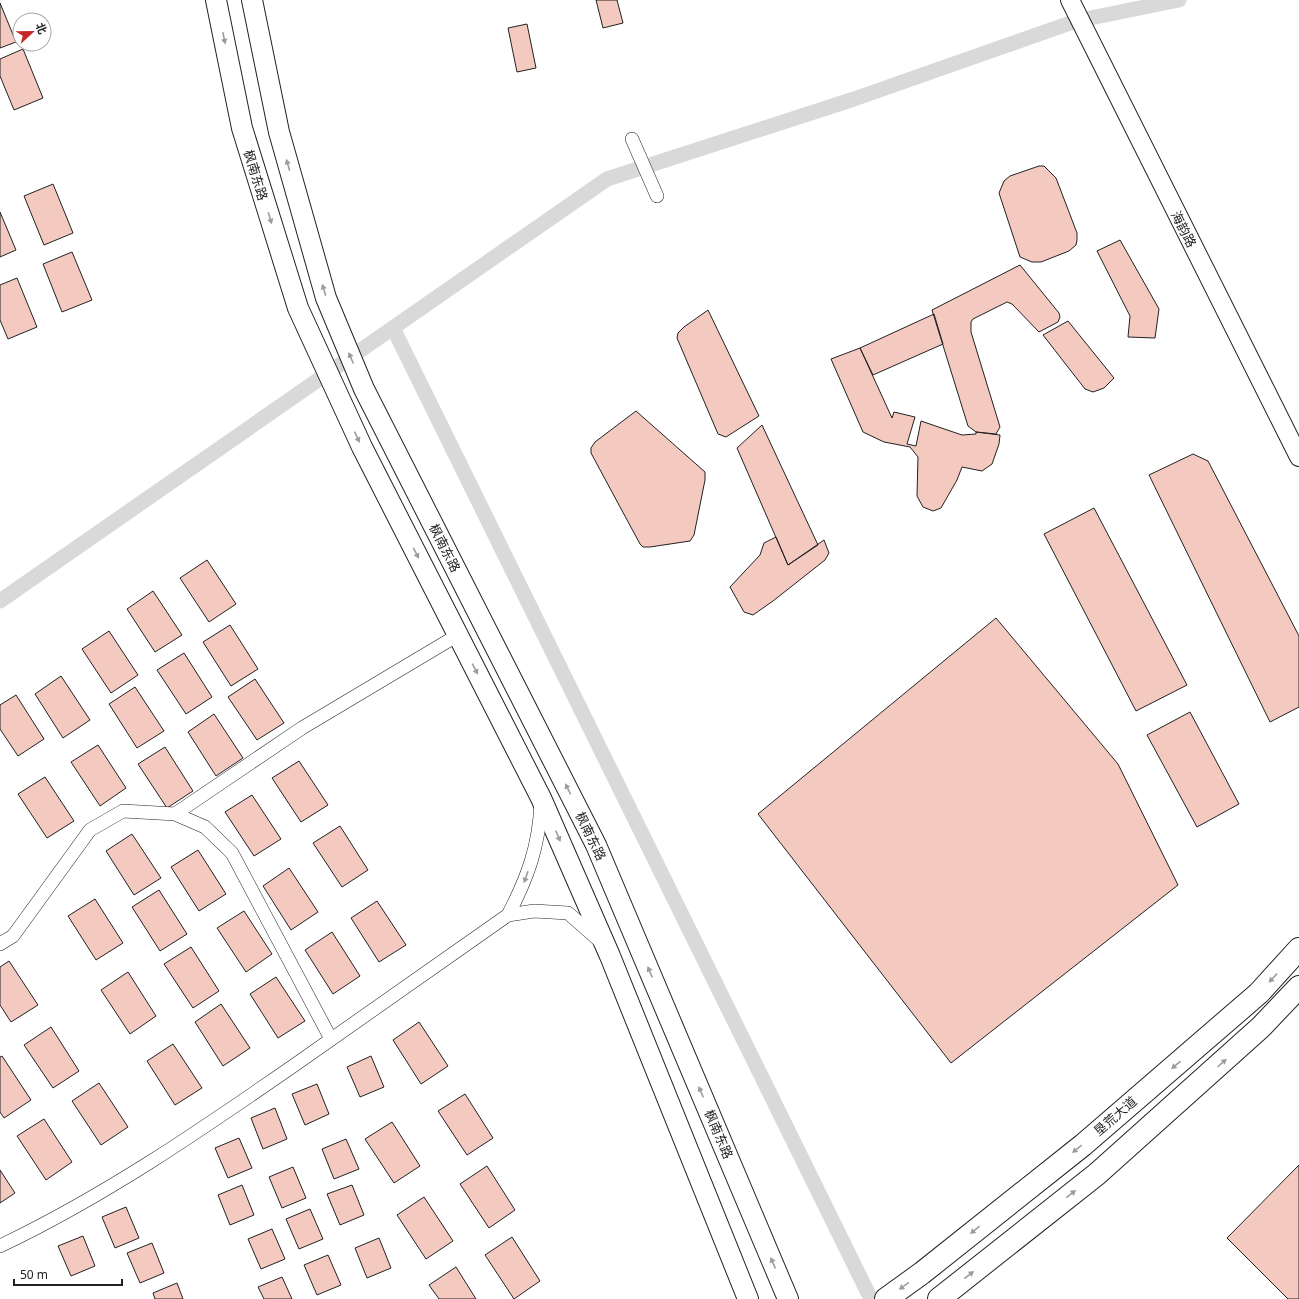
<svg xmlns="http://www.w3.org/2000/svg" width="1299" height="1299" font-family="'Noto Sans','Noto Sans SC',sans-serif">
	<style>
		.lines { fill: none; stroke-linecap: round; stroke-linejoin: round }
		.canal { stroke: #d9d9d9; stroke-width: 15 }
		.building { fill: #f3c9c0; stroke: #222 }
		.minor-casing { stroke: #222; stroke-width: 14 }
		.secondary-casing { stroke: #222; stroke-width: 20 }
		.primary-casing { stroke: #222; stroke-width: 22 }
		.trunk-casing { stroke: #222; stroke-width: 24 }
		.minor { stroke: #fff; stroke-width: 13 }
		.secondary { stroke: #fff; stroke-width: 18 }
		.primary { stroke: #fff; stroke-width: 20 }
		.trunk { stroke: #fff; stroke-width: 22 }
		.oneway { fill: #9c9c9c }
		.labels { text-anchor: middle; stroke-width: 3; stroke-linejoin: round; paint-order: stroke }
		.street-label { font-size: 13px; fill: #222; stroke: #fff }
	</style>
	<rect width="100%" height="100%" fill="#fff"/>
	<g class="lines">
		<!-- canal -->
		<path class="canal" d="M393 328 871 1299
			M0 601 607 179 854 99 1076 21 1179 0"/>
	</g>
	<!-- building -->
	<path class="building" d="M596 0H617L623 23 603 28Z
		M0 3 16 42 0 48Z
		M527 24 536 68 517 72 508 28Z
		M23 49 43 98 14 110 0 76V59Z
		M1039 166H1044L1056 178 1077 233V240L1076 245 1069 251 1041 262H1032L1020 257 999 193 1004 181 1010 176Z
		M53 184 73 233 44 245 24 196Z
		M0 212 16 250 0 257Z
		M1120 240 1159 309 1155 338 1128 337 1130 316 1097 251Z
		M72 252 92 300 62 312 43 264Z
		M1020 265 1059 313 1060 317 1058 322 1039 332 1012 304 1007 302 973 319 971 322V332L1000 427 996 434 976 432 968 426 932 310Z
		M17 278 37 327 8 339 0 320V285Z
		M708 310 759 416 726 437 718 434 677 338 678 333 684 327Z
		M934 314 943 344 873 375 860 348Z
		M1068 321 1114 378 1104 388 1093 392 1085 389 1043 335Z
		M860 348 892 418 894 412 915 417 907 444 916 446 921 421 962 435 976 434V432L1000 435 999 444 992 464 982 471 962 467 957 480 941 508 933 511 923 507 917 496 918 457 910 447 884 442 863 432 831 359Z
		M636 411 705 472V480L694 535 690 541 650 547H643L640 544 591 453V448L595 442Z
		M762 425 818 545 788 565 737 448Z
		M1193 454 1208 461 1299 636V707L1270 722 1149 475Z
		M1094 508 1187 685 1136 711 1044 534Z
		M776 537 788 565 824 540 829 553 825 560 773 601 753 615 744 612 730 587 760 555 764 543Z
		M207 560 236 604 209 622 180 578Z
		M153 591 182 635 155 652 127 609Z
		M996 618 1118 764 1178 885 951 1063 758 814Z
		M230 625 258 669 231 686 203 642Z
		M109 631 138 675 111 693 82 649Z
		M184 653 212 697 186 714 157 670Z
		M61 676 90 720 63 738 35 694Z
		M255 679 284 723 257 740 228 697Z
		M135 687 164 731 137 748 109 704Z
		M16 695 44 739 18 756 0 729V705Z
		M1190 712 1239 804 1197 827 1147 735Z
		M214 714 243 758 216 776 188 732Z
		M98 745 126 788 100 806 71 762Z
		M165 747 193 791 167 808 138 764Z
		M299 761 328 805 301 822 272 778Z
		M45 777 74 821 47 838 18 794Z
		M252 795 281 839 254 856 225 812Z
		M340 826 368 870 342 887 313 843Z
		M132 834 161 878 134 895 106 851Z
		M198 850 226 894 199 911 171 867Z
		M289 868 318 912 291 930 263 886Z
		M159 890 187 934 160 951 132 907Z
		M95 899 123 943 96 960 68 916Z
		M377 901 406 945 379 962 351 918Z
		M244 911 272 954 246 972 217 928Z
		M332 932 360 976 333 994 305 950Z
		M191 947 219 991 193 1008 164 964Z
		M9 961 38 1005 11 1022 0 1005V967Z
		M128 972 156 1016 130 1034 101 990Z
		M276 977 305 1021 278 1038 250 994Z
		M221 1004 250 1048 223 1066 195 1022Z
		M419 1022 448 1066 421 1084 393 1040Z
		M51 1027 79 1071 53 1088 24 1045Z
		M173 1044 202 1088 175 1105 147 1061Z
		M2 1056 31 1100 4 1118 0 1112V1057Z
		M371 1056 384 1087 360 1097 347 1067Z
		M99 1083 128 1127 101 1145 72 1101Z
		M317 1084 329 1114 305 1125 292 1094Z
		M465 1094 493 1138 467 1155 438 1111Z
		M275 1108 287 1139 263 1149 251 1118Z
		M44 1119 72 1162 46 1180 17 1136Z
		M392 1122 420 1166 394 1183 365 1139Z
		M239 1138 252 1168 228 1178 215 1148Z
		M346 1139 359 1169 334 1179 322 1149Z
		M1299 1165V1299H1288L1227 1238Z
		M487 1166 515 1210 489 1228 460 1184Z
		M293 1167 306 1198 282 1208 269 1177Z
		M0 1170 15 1193 0 1203Z
		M242 1185 254 1215 230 1225 218 1195Z
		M352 1185 364 1215 340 1225 327 1194Z
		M424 1197 453 1241 426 1259 397 1215Z
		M126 1207 139 1238 115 1248 102 1217Z
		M310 1209 323 1239 299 1249 286 1219Z
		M272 1229 285 1259 261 1269 248 1239Z
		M83 1236 95 1266 71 1276 58 1246Z
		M512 1237 540 1281 514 1299 485 1255Z
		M379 1238 391 1268 367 1278 355 1248Z
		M152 1243 164 1273 140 1283 127 1253Z
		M328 1255 341 1285 317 1295 304 1265Z
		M456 1267 476 1299H439L429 1285Z
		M282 1277 292 1299H264L258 1287Z
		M177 1283 183 1299H155L153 1293Z"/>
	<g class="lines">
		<defs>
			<path id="minor" d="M632 139 657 196
				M541 803C539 846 528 877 508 915L534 911 568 913 601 942
				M175 814 205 827 232 853 331 1039
				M0 944 13 936 90 830 123 811 175 814 302 728 458 635
				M0 1246C105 1196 201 1130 296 1064 367 1014 438 964 508 915"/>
			<path id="secondary" d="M1070 0 1299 457"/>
			<path id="primary" d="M216 0 242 128 298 308 362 447 541 798 610 956 748 1299
				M252 0 279 132 326 298 364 389 596 845 788 1299"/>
			<path id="trunk" d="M886 1299 922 1273 1083 1145 1259 993 1299 949
				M939 1299 1097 1174 1261 1027 1299 987"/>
		</defs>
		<!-- minor casing -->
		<use href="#minor" class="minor-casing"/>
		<!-- secondary casing -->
		<use href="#secondary" class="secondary-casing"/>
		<!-- primary casing -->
		<use href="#primary" class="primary-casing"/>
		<!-- trunk casing -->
		<use href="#trunk" class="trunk-casing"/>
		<!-- minor -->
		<use href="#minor" class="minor"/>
		<!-- secondary -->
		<use href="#secondary" class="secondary"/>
		<!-- primary -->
		<use href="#primary" class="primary"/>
		<!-- trunk -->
		<use href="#trunk" class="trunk"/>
	</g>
	<!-- one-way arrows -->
	<defs><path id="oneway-solid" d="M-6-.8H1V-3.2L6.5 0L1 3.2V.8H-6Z"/></defs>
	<g class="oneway">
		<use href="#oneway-solid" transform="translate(224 38) rotate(79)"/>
		<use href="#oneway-solid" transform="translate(288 165) rotate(-106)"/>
		<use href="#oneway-solid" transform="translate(270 218) rotate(73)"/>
		<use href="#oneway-solid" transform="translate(324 290) rotate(-106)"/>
		<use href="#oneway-solid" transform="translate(351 358) rotate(-113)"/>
		<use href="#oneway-solid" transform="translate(357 437) rotate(65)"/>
		<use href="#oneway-solid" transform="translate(416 553) rotate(63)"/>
		<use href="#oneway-solid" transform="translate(475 669) rotate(63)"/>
		<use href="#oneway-solid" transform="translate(568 789) rotate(-117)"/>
		<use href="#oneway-solid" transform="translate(558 836) rotate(67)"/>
		<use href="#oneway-solid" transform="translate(526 877) rotate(109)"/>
		<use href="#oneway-solid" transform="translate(650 972) rotate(-113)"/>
		<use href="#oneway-solid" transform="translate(1273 978) rotate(133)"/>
		<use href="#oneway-solid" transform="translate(1222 1063) rotate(-42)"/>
		<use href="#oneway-solid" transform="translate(1176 1065) rotate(139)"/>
		<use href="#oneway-solid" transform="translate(701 1092) rotate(-113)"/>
		<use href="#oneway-solid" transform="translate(1077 1149) rotate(141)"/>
		<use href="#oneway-solid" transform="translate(1071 1194) rotate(-38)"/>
		<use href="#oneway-solid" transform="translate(975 1230) rotate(141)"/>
		<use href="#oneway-solid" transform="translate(773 1263) rotate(-113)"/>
		<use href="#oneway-solid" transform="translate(969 1275) rotate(-38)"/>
		<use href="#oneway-solid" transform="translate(904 1286) rotate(144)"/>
	</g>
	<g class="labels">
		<!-- street labels -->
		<g class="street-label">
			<text transform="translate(256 175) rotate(73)" y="5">枫南东路</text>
			<text transform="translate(1184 229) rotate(63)" y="5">海韵路</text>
			<text transform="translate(445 548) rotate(63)" y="5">枫南东路</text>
			<text transform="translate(591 836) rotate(64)" y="5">枫南东路</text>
			<text transform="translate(1115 1116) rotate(-41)" y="5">垦荒大道</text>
			<text transform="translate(719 1134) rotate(67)" y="5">枫南东路</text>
		</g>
	</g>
	<!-- north arrow -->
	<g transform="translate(32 32) rotate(68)"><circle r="19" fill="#ffffff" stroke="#a7a7a7"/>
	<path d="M0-3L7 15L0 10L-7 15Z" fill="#c62828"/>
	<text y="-6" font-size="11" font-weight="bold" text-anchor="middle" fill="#222222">北</text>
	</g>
	<!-- scale -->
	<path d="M14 1279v6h108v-6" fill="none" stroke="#222222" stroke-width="2"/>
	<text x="20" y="1279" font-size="12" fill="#222222" stroke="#ffffff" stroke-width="3" paint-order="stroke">50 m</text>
</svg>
